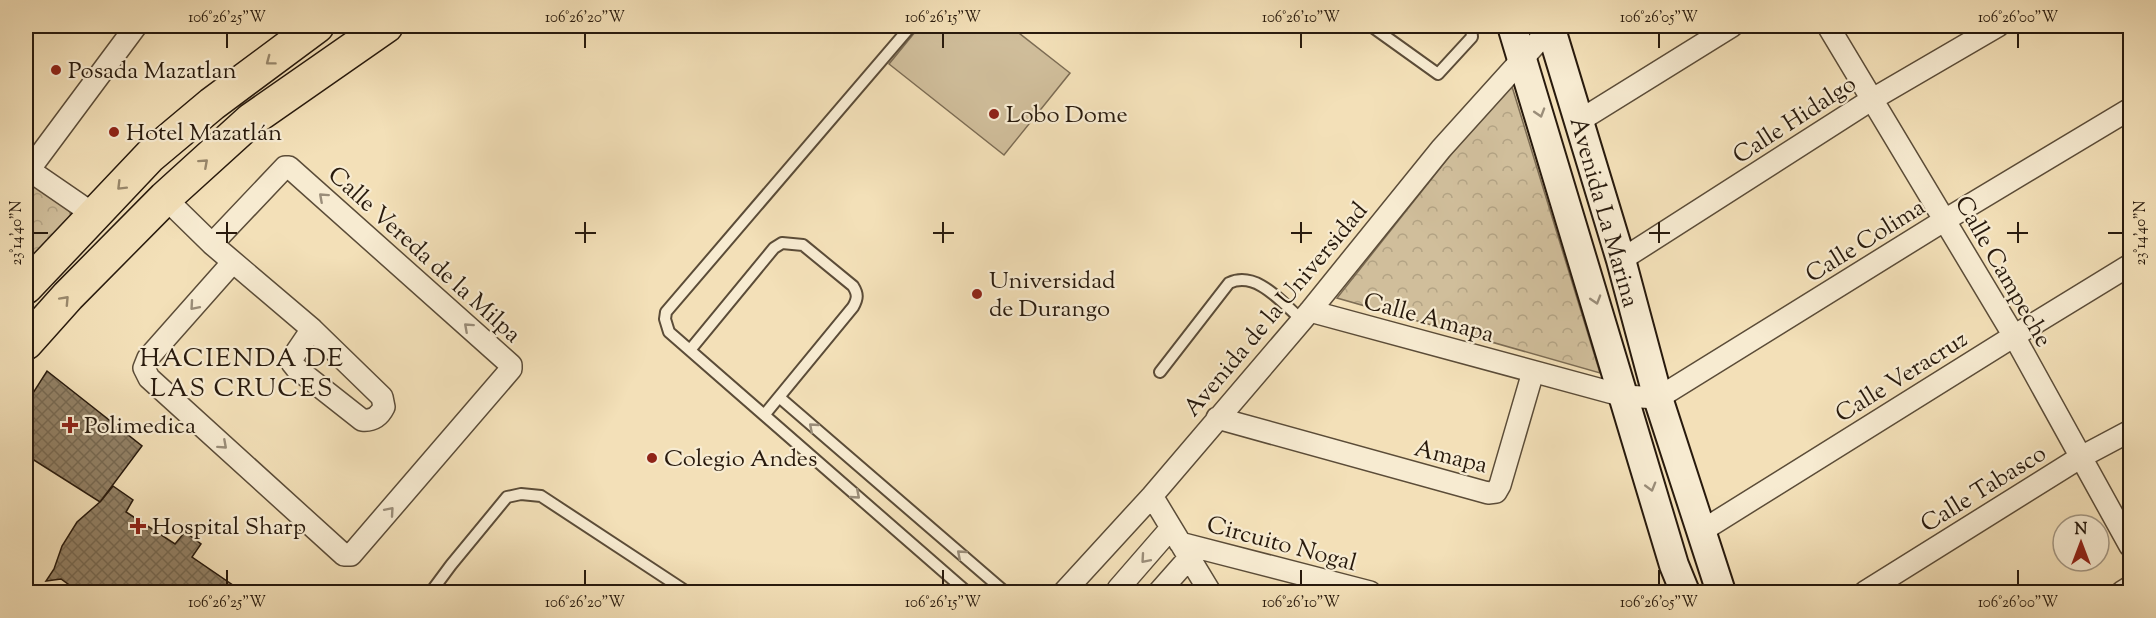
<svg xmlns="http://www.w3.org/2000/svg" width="2156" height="618" font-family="'Sorts Mill Goudy',serif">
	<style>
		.grass { fill: #d0be9b; stroke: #7c6c54; stroke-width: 1.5 }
		.park { fill: url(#park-crowns); stroke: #7c6c54; stroke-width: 1.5 }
		.building { fill: url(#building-cross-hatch); stroke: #281a0d; stroke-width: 1.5 }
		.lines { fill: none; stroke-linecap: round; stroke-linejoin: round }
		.service-casing { stroke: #5b4c38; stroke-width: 14 }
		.minor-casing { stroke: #5b4c38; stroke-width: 24 }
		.secondary-casing { stroke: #281a0d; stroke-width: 32 }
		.primary-casing { stroke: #281a0d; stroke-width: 36 }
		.service { stroke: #f7ebd1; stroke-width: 10 }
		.minor { stroke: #f7ebd1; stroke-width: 21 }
		.secondary { stroke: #f7ebd1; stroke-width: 28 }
		.primary { stroke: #f3e0b8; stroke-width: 33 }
		.oneway { stroke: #98876b }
		.oneway2 { stroke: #9a8d79 }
		.ticks { fill: none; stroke: #281a0d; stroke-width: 2 }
		.poi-dot { fill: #8f2418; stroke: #f7ebd1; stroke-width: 2 }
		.labels { text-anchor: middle; stroke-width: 4.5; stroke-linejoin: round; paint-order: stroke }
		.poi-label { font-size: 24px; fill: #281a0d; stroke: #f7ebd1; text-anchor: start }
		.street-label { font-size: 24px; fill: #281a0d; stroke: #f7ebd1 }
		.neighbourhood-label { font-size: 26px; letter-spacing: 1.5px; fill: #281a0d; stroke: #f7ebd1 }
		.neatline { fill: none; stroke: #281a0d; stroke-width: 2 }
		.ticks-label { font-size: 15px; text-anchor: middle; fill: #281a0d }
	</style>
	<defs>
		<pattern id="park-crowns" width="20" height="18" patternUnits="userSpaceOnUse" patternTransform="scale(1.5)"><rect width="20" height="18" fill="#d0be9b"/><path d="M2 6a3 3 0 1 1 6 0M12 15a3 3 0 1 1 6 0" fill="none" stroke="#b3a384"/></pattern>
		<pattern id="building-cross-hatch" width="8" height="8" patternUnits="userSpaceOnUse" patternTransform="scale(1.5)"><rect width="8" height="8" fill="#928166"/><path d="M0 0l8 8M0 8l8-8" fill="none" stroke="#776952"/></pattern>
	</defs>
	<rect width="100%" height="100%" fill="#f3e0b8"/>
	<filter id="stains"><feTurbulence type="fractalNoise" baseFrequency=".00333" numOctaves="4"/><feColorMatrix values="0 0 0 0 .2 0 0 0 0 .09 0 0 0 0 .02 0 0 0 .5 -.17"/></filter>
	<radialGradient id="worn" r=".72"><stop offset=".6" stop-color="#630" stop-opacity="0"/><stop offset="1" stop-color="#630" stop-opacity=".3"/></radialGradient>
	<!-- grass -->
	<path class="grass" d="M920 26H1010L1070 73 1004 155 889 64Z"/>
	<!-- park -->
	<path class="park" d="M1510 80 1600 373 1337 298Z
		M26 187H41L70 212 72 222 26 275Z"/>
	<!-- building -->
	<path class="building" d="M47 371 142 446 100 502 26 455V404Z
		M113 486 133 500 126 512 175 544 185 532 201 544 192 557 243 592H79L61 579 46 581 54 569 62 546 77 522 101 501Z"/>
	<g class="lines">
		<defs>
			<path id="service" d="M911 26 666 312 665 319 669 332 967 592
				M1371 26 1438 74 1472 37 1471 26
				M690 350 774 248 782 243 803 245 853 286C858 294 858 298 853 307L765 414
				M1160 372 1229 283C1257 270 1282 303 1302 320
				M779 397 1005 592
				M431 592 451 565 507 497 521 494 541 496 687 592"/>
			<path id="minor" d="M1828 26 2014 336 2130 546
				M1579 121 1732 26
				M26 168 93 214
				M26 174 136 26
				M165 198 212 244 312 329 382 397 384 407C379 417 373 421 362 420L296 368 292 363 293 357 312 329
				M212 244 285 167H289L511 365V369L351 555H344L149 378 144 368 148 358 233 262
				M1621 260 1871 100 1998 26
				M1310 311 1624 396 1658 398 1945 220 2130 109
				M1217 418 1488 493 1496 492 1500 485 1533 372
				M1152 496 1210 592
				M1700 532 2014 336 2130 265
				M1180 543 1370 592
				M1118 589 1171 528
				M1064 592 1152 496 1310 311 1441 149 1552 26
				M1159 592 1189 558
				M1865 592 2081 457 2130 431
				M2122 592 2130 587"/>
			<path id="secondary" d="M1512 26 1674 565 1685 592
				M1550 26 1621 260 1658 398 1721 592"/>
			<path id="primary" d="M26 287 150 156 212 104 317 26
				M26 343 68 296 165 198 251 120 386 26"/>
		</defs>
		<!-- service casing -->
		<use href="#service" class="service-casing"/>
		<!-- minor casing -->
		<use href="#minor" class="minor-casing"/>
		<!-- secondary casing -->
		<use href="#secondary" class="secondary-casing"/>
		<!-- primary casing -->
		<use href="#primary" class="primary-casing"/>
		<!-- service -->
		<use href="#service" class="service"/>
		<!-- minor -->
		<use href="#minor" class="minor"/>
		<!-- secondary -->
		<use href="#secondary" class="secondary"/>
		<!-- primary -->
		<use href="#primary" class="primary"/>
	</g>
	<!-- one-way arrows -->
	<defs><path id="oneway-chevron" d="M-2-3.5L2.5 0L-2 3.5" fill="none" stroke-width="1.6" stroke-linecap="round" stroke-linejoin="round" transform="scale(1.5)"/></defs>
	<g class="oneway">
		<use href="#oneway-chevron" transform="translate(270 61) rotate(143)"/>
		<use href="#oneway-chevron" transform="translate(204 163) rotate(-42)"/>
		<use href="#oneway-chevron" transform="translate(121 186) rotate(135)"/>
		<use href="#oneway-chevron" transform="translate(65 300) rotate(-47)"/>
	</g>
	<g class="oneway2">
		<use href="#oneway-chevron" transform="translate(1540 113) rotate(73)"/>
		<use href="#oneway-chevron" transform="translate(323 197) rotate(-138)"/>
		<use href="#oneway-chevron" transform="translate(1596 300) rotate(73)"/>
		<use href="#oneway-chevron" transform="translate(194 306) rotate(131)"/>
		<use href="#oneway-chevron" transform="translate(468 327) rotate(-138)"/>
		<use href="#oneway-chevron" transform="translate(813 427) rotate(-139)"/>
		<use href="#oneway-chevron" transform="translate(223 445) rotate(42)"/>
		<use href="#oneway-chevron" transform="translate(1651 487) rotate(74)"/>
		<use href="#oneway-chevron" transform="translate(856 495) rotate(41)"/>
		<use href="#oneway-chevron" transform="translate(390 511) rotate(-49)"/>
		<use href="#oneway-chevron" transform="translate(961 554) rotate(-139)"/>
		<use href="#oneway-chevron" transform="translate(1145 559) rotate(131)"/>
	</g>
	<!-- ticks -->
	<path class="ticks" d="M227 33V48M585 33V48M943 33V48M1301 33V48M1659 33V48M2018 33V48M227 222V243M585 222V243M943 222V243M1301 222V243M1659 222V243M2018 222V243M33 233H48M216 233H237M575 233H596M933 233H954M1291 233H1312M1649 233H1670M2007 233H2028M2108 233H2123M227 570V585M585 570V585M943 570V585M1301 570V585M1659 570V585M2018 570V585"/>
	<!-- markers -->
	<g class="poi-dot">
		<circle cx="56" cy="70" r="6"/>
		<circle cx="994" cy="114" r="6"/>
		<circle cx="114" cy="132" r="6"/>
		<circle cx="977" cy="294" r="6"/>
		<path d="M67 416h6v6h6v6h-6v6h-6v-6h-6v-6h6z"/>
		<circle cx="652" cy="458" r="6"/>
		<path d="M135 517h6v6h6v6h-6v6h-6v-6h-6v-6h6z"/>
	</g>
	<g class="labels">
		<!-- poi labels -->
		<g class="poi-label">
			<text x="68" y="78">Posada Mazatlan</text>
			<text x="1006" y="122">Lobo Dome</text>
			<text x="126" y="140">Hotel Mazatlán</text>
			<text x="989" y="288">Universidad<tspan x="989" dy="28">de Durango</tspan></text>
			<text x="84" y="433">Polimedica</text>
			<text x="664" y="466">Colegio Andes</text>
			<text x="152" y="534">Hospital Sharp</text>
		</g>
		<!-- street labels -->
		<g class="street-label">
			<text transform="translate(1794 119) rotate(-33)" y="8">Calle Hidalgo</text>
			<text transform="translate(1605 212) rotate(74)" y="8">Avenida La Marina</text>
			<text transform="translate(1865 240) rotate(-32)" y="8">Calle Colima</text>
			<text transform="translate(425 254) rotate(42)" y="8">Calle Vereda de la Milpa</text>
			<text transform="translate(2004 271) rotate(60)" y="8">Calle Campeche</text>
			<text transform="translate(1275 309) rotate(-50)" y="8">Avenida de la Universidad</text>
			<text transform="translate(1429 317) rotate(15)" y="8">Calle Amapa</text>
			<text transform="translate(1901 376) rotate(-32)" y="8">Calle Veracruz</text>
			<text transform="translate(1451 456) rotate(14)" y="8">Amapa</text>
			<text transform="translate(1983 488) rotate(-32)" y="8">Calle Tabasco</text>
			<text transform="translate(1282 543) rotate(15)" y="8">Circuito Nogal</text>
		</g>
		<!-- neighbourhood labels -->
		<g class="neighbourhood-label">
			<text x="242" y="366">HACIENDA DE<tspan x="242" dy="30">LAS CRUCES</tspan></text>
		</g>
	</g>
	<!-- margin -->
	<rect width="2156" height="618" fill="none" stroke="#f3e0b8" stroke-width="66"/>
	<!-- north arrow -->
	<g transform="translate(2081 543)"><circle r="28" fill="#f7ebd1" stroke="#a49783" stroke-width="1.5"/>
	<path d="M0-4.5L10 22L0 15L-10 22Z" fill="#8f2418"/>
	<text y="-9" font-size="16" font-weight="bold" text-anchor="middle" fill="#281a0d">N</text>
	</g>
	<rect x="33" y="33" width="2090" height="552" class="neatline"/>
	<g class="ticks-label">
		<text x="227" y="22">106°26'25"W</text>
		<text x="585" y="22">106°26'20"W</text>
		<text x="943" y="22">106°26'15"W</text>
		<text x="1301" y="22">106°26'10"W</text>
		<text x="1659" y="22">106°26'05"W</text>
		<text x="2018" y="22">106°26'00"W</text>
		<text transform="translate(16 233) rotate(-90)" y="5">23°14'40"N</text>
		<text transform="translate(2140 233) rotate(-90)" y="5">23°14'40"N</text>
		<text x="227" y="607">106°26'25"W</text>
		<text x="585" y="607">106°26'20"W</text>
		<text x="943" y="607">106°26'15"W</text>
		<text x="1301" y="607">106°26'10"W</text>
		<text x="1659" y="607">106°26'05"W</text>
		<text x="2018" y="607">106°26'00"W</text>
	</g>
	<rect width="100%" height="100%" filter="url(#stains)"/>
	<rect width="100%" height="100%" fill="url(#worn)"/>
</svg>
